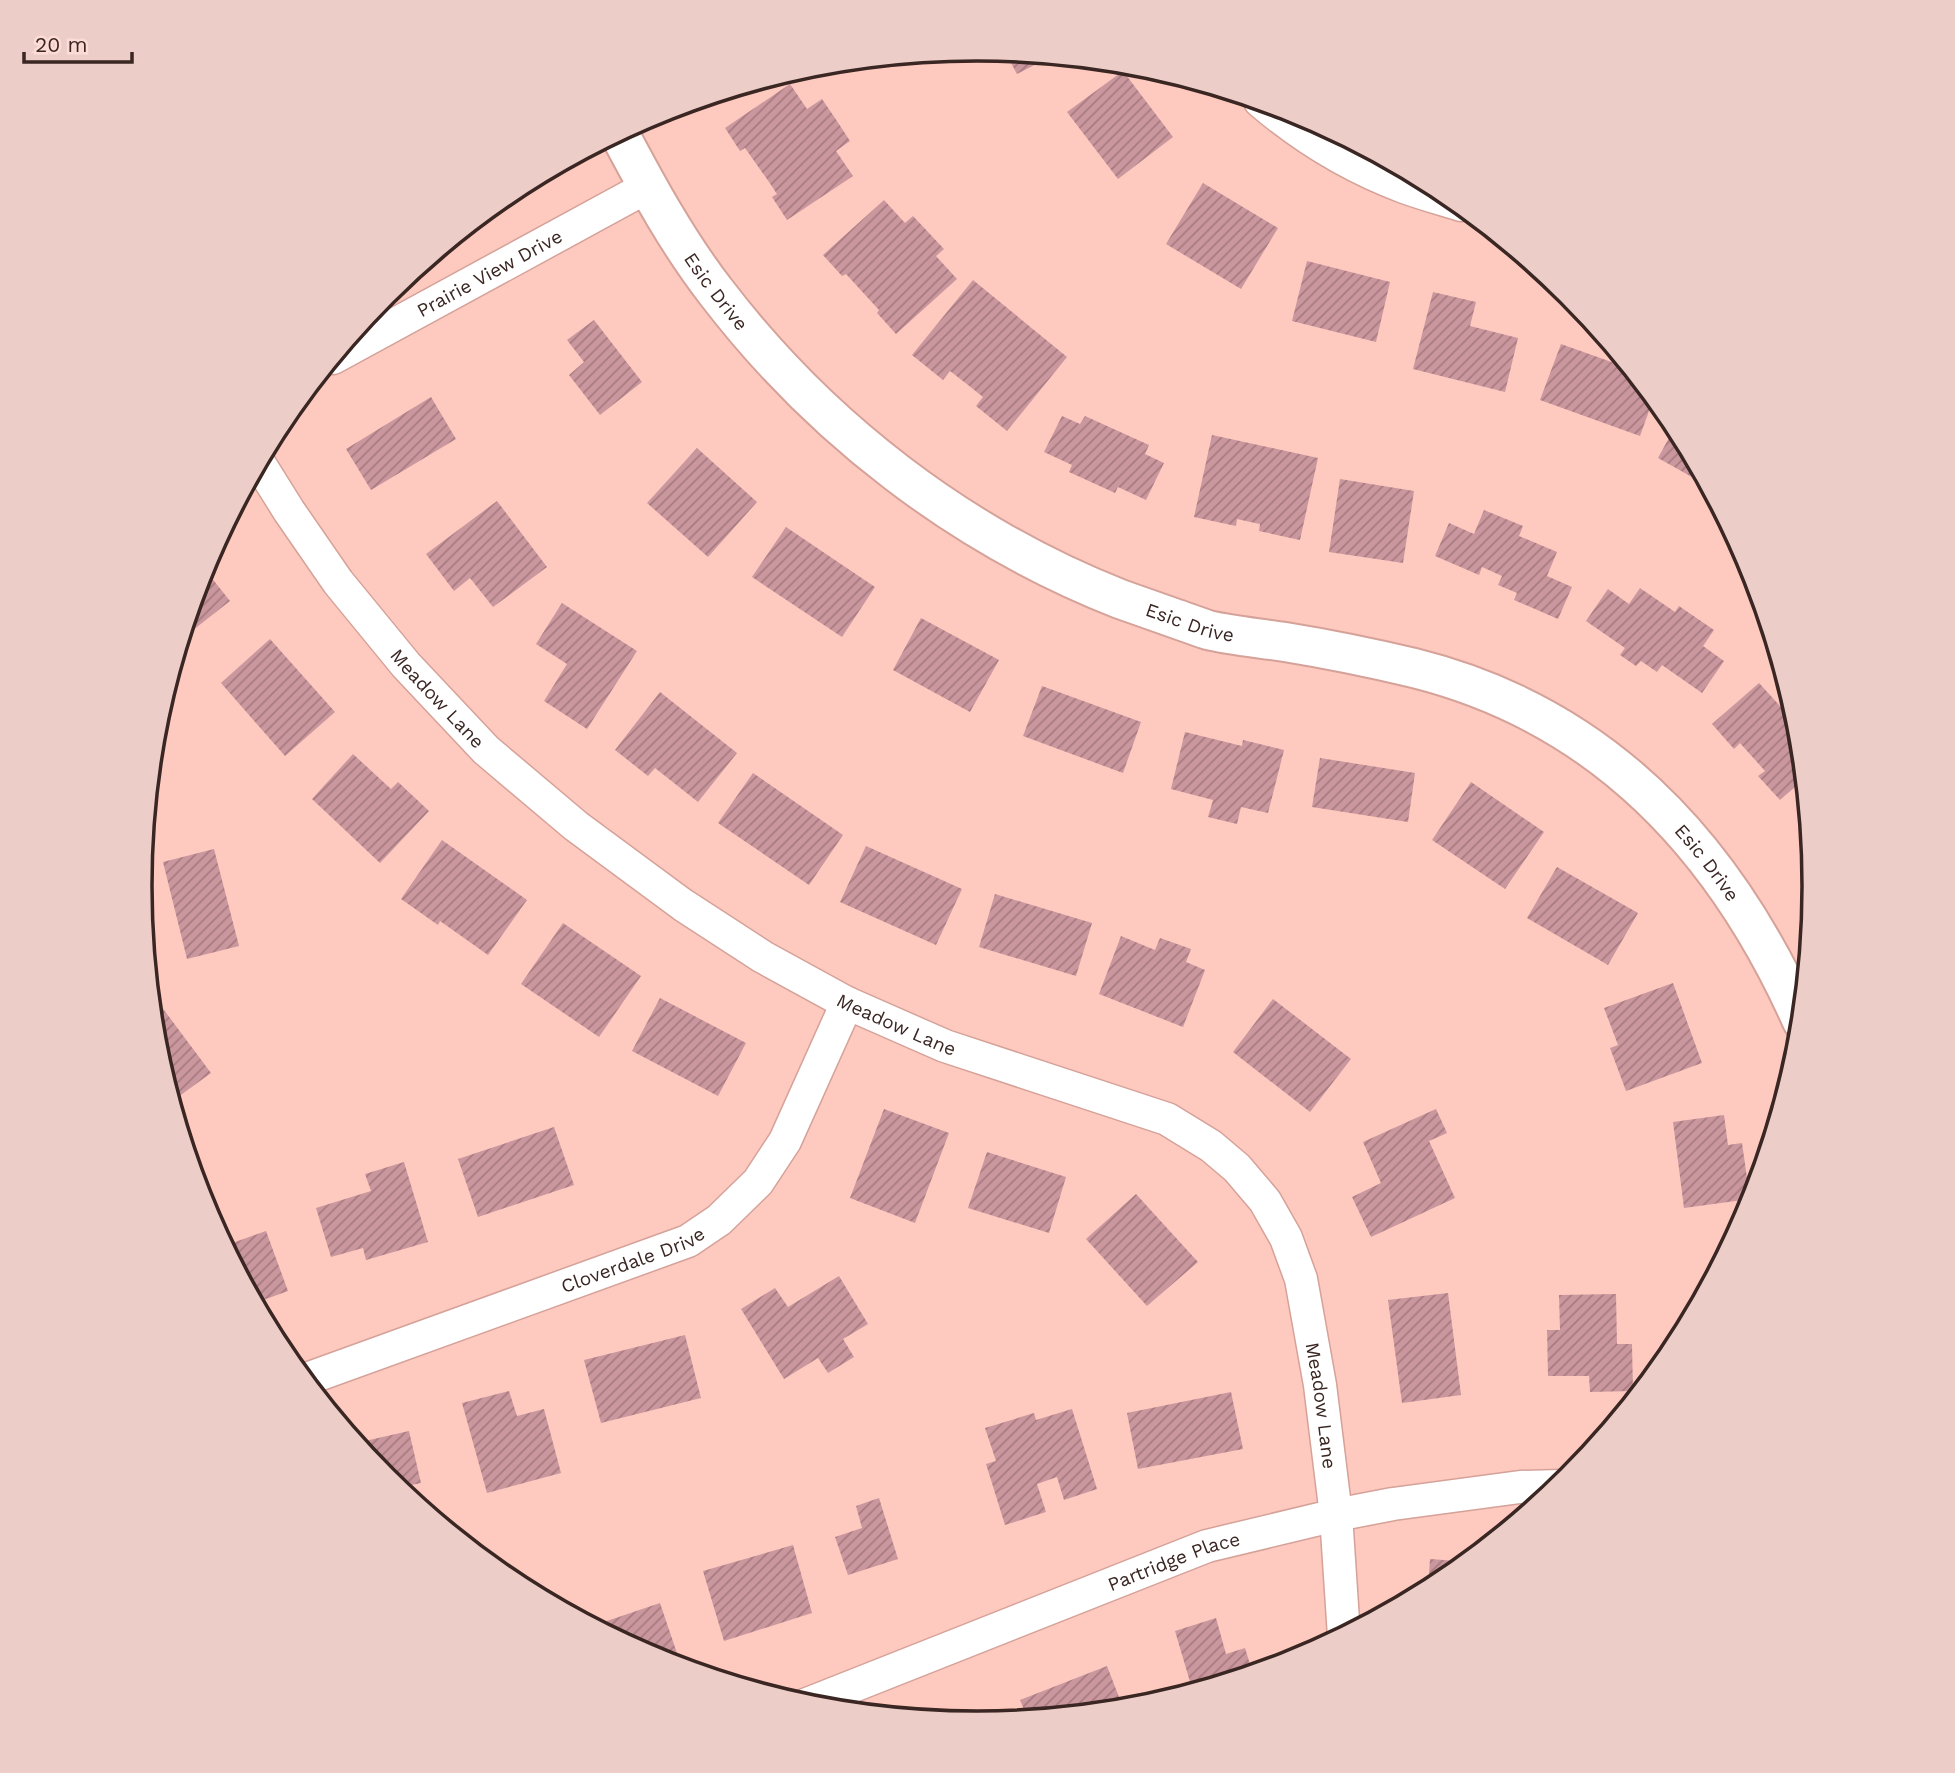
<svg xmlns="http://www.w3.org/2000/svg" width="1955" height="1773" font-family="'Work Sans',sans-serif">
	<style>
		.building { fill: url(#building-hatch) }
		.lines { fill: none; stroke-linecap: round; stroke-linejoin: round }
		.minor-casing { stroke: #d5a299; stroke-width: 35 }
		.tertiary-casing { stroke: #d5a299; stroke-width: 42 }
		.minor { stroke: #fff; stroke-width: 32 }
		.tertiary { stroke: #fff; stroke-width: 38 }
		.labels { text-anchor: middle; stroke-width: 7; stroke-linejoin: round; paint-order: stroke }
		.street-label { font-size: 19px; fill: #3a2622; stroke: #fddcd6 }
		.rim { fill: none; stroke: #3a2622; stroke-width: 3.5 }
	</style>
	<defs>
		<pattern id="building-hatch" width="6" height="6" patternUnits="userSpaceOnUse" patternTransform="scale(1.75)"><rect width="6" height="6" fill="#cb979e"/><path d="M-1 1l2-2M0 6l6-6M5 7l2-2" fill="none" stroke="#a67b80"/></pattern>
	</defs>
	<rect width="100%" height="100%" fill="#fec9bf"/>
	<!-- building -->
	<path class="building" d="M1005 52 1042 55 1052 56 1017 74Z
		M1123 71 1173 137 1118 179 1067 112Z
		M790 84 807 109 822 99 837 121 850 141 836 151 853 176 787 220 772 197 777 194 769 182 745 148 740 151 725 128Z
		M1203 183 1278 228 1241 289 1166 244Z
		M884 200 905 223 913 216 944 249 936 256 957 279 896 334 877 313 879 310 846 274 842 276 823 255Z
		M1307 261 1390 282 1376 342 1292 321Z
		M973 280 1067 357 1007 431 976 406 983 397 968 385 950 371 943 380 912 355Z
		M1433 292 1476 302 1470 326 1518 338 1505 392 1413 369Z
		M594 320 642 382 600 415 569 375 584 362 567 340Z
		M1561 344 1631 369 1654 397 1640 436 1540 400Z
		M431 397 456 439 371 490 346 449Z
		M1062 416 1080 424 1085 416 1149 445 1145 454 1164 463 1146 500 1118 487 1115 493 1069 472 1072 465 1044 452Z
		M1676 425 1708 486 1658 458Z
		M1212 435 1318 458 1300 540 1259 531 1260 524 1255 523 1237 519 1236 526 1194 517Z
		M697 448 757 502 708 557 647 503Z
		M1340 479 1414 491 1403 563 1329 552Z
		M497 501 547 567 493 607 470 578 454 591 426 554Z
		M1484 510 1523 526 1519 536 1557 552 1547 576 1572 587 1558 619 1514 600 1517 593 1498 585 1502 576 1482 567 1479 575 1435 556 1449 523 1474 534Z
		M786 527 875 587 842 637 752 577Z
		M203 567 230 601 188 634 184 630Z
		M1640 588 1675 612 1679 606 1714 630 1703 646 1724 661 1702 693 1662 665 1657 672 1641 661 1636 666 1620 655 1625 648 1586 621 1608 589 1629 604Z
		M562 603 637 651 587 729 544 701 567 664 536 644Z
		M921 618 999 660 970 712 893 670Z
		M270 639 335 712 285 756 221 683Z
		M1759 683 1799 727 1804 779 1780 800 1758 776 1765 771 1740 743 1734 749 1712 724Z
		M1042 686 1141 722 1123 773 1023 736Z
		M660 692 737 753 698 802 655 768 648 776 615 750Z
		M1185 732 1242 746 1243 740 1284 750 1268 813 1241 807 1237 824 1208 817 1213 800 1171 789Z
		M353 754 391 789 398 782 429 811 380 863 312 799Z
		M1320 758 1415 773 1408 822 1312 807Z
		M753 773 843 835 809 885 718 823Z
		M1471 782 1544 832 1505 889 1432 840Z
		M442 840 527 900 488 955 440 921 438 925 401 899Z
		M866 846 962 889 936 945 840 902Z
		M214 849 239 946 187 959 163 862Z
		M1557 867 1638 913 1608 965 1527 918Z
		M995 894 1092 923 1076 976 979 947Z
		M563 923 641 976 599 1037 521 984Z
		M1121 936 1155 950 1160 938 1191 949 1186 962 1205 970 1183 1027 1099 994Z
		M1673 983 1702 1063 1626 1091 1610 1048 1618 1045 1604 1008Z
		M660 998 746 1043 718 1096 632 1051Z
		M1273 999 1351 1059 1310 1112 1233 1052Z
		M161 1006 211 1073 174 1100 169 1094 156 1049 152 1013Z
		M884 1109 949 1133 915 1223 850 1198Z
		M1436 1109 1447 1133 1429 1141 1455 1198 1371 1237 1352 1197 1381 1183 1363 1142Z
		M1724 1115 1728 1145 1742 1143 1750 1199 1684 1208 1673 1122Z
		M554 1127 574 1185 478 1217 458 1159Z
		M987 1152 1066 1177 1049 1233 968 1208Z
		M404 1162 428 1242 366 1260 363 1248 331 1257 316 1208 371 1191 365 1174Z
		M1136 1194 1198 1262 1147 1306 1086 1239Z
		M266 1231 288 1291 255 1303 224 1246Z
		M1710 1260H1723L1709 1286Z
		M839 1276 868 1324 843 1339 854 1357 828 1373 818 1358 784 1379 741 1309 775 1288 788 1307Z
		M1448 1293 1461 1395 1402 1403 1388 1300Z
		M1616 1294 1617 1344H1632L1633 1391 1590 1392 1589 1376H1548L1547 1330H1560L1559 1295Z
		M685 1335 701 1398 601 1423 584 1360Z
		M509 1391 517 1416 544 1409 561 1473 487 1493 462 1403Z
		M1231 1392 1243 1449 1138 1469 1127 1413Z
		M1072 1409 1097 1489 1064 1500 1057 1477 1037 1484 1046 1512 1005 1525 986 1464 996 1461 985 1428 1034 1413 1036 1420Z
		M409 1431 421 1483 397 1488 385 1478 356 1443Z
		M879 1498 898 1559 848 1575 835 1537 862 1528 856 1506Z
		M793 1545 812 1613 724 1641 703 1571Z
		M1430 1559 1457 1561 1468 1562 1442 1583 1428 1591Z
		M660 1603 681 1665 677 1666 657 1660 592 1626Z
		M1216 1618 1226 1654 1245 1648 1253 1674 1193 1692 1175 1631Z
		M1107 1666 1124 1710 1028 1719 1020 1700Z"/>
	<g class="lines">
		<defs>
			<g id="minor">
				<path d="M1260 101C1303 138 1351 167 1404 187 1423 194 1442 199 1461 205"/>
				<path id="s1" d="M333 358 647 187"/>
				<path id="s2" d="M259 463 289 511 338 582 406 665 486 750 576 826 683 905 763 957 847 1003 945 1046 1167 1119 1211 1146 1237 1168 1265 1201 1286 1238 1301 1279 1320 1385 1336 1515 1344 1636"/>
				<path id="s3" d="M304 1380 688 1241 719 1220 758 1182 785 1141 847 1003"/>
				<path id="s4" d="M805 1705 1207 1546 1336 1515 1393 1504 1520 1487 1561 1486"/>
			</g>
			<g id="tertiary">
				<path id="s5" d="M619 133C648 188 678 243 716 292 820 428 960 536 1120 599 1137 605 1154 611 1171 617 1183 621 1196 626 1208 630 1233 636 1260 638 1285 642 1328 649 1372 658 1414 668 1603 715 1725 848 1802 1021"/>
			</g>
		</defs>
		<!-- minor casing -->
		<use href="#minor" class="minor-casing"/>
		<!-- tertiary casing -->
		<use href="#tertiary" class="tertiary-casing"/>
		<!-- minor -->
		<use href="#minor" class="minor"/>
		<!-- tertiary -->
		<use href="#tertiary" class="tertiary"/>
	</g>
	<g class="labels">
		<!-- street labels -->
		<g class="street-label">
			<text dy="7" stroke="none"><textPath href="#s1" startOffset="178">Prairie View Drive</textPath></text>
			<text dy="7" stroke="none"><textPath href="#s5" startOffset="186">Esic Drive</textPath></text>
			<text dy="7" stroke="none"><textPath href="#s5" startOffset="774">Esic Drive</textPath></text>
			<text dy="7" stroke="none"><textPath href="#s2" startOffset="296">Meadow Lane</textPath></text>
			<text dy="7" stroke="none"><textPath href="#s5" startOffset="1362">Esic Drive</textPath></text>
			<text dy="7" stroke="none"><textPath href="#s2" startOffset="863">Meadow Lane</textPath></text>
			<text dy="7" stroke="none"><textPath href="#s3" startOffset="350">Cloverdale Drive</textPath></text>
			<text dy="7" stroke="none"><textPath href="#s2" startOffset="1493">Meadow Lane</textPath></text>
			<text dy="7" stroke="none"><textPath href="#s4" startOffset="396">Partridge Place</textPath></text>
		</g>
	</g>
	<!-- crop -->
	<path d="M0 0H1955V1773H0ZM152 886a825 825 0 1 1 1650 0a825 825 0 1 1-1650 0Z" fill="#edcdc8" fill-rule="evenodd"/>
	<path class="rim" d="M152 886a825 825 0 1 1 1650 0a825 825 0 1 1-1650 0Z"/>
	<!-- scale -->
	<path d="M24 52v10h108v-10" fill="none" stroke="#3a2622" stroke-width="3.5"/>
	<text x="35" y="52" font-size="21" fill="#3a2622" stroke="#fddcd6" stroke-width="5" paint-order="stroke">20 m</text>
</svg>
